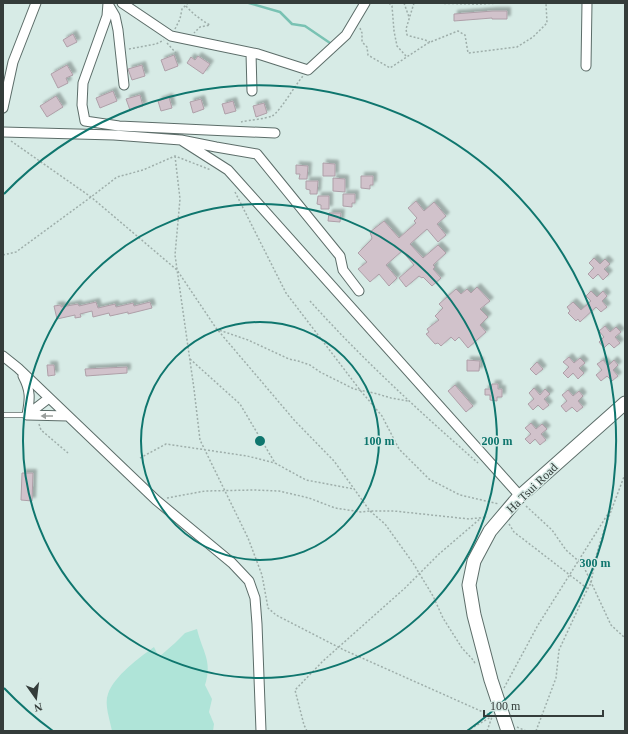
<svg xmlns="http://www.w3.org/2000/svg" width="628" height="734" font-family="'Times New Roman',serif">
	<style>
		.green { fill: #afe4d8 }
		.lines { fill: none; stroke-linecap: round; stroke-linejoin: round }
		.stream { stroke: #79c2b3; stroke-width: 2.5 }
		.building { fill: #d1c2cb; stroke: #ae9fa8; filter: url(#shadow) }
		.lane-casing { stroke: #5c6d69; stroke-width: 6 }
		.street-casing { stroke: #5c6d69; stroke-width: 11 }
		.secondary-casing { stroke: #5c6d69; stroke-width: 15 }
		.path { stroke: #9eaeaa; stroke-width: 1.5; stroke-dasharray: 2 2; stroke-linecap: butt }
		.lane { stroke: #fff; stroke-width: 4.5 }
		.street { stroke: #fff; stroke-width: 9 }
		.secondary { stroke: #fff; stroke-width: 13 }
		.oneway { fill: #9a9e9c }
		.ring { fill: none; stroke: #0f766e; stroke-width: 2 }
		.labels { text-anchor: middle; stroke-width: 3; stroke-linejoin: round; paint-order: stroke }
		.street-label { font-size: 12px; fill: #343c3a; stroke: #d7ebe6 }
		.centre { fill: #0f766e; stroke: #d7ebe6; stroke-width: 2 }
		.ring-label { font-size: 12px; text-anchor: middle; font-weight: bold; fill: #0f766e; stroke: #d7ebe6; stroke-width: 3; stroke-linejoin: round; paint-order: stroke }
	</style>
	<defs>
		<filter id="shadow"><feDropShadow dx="3.5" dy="-3.5" stdDeviation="1" flood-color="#0004"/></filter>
	</defs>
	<rect width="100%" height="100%" fill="#d7ebe6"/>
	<!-- green -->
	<path class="green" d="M197 629C202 651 213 661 205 685L212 699 209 712 214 724 213 731H112C110 720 104 704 108 694 114 676 140 657 154 647L159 657 175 643 185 633Z"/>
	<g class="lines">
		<!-- stream -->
		<path class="stream" d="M249 3 280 12 292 24 305 26 330 43"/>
	</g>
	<!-- building -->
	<path class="building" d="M493 11H507V19H492V18L454 21V14Z
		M73 34 77 42 67 47 63 40Z
		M174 55 178 66 165 71 161 60Z
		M198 56 210 64 203 74 187 63 191 57 195 60Z
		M67 65 73 75 66 78 68 83 58 88 51 74Z
		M142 65 145 76 132 80 128 69Z
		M113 91 117 101 100 108 96 98Z
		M140 95 143 106 130 110 126 99Z
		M56 96 63 107 47 117 40 106Z
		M169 97 172 108 161 111 158 101Z
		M201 99 204 109 193 113 190 102Z
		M233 101 236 111 225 114 222 104Z
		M264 103 267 113 256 117 253 106Z
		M323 163 335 164V176H323Z
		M296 165 308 166 307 179H299L300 174H296Z
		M361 176H373V185H370V189L361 188Z
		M333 178 345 179V192L333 191Z
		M306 181H318L317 194H310V190L306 189Z
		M343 194H355V203H352V207L343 206Z
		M318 196H329V209H321V205L317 204Z
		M416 201 424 211 434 202 446 216 437 224 446 235 438 242 427 229 410 244 423 258 438 245 446 253 433 265 435 267 433 269 441 278 432 286 423 277 422 278 419 276 406 287 399 278 414 265 402 251 386 265 397 278 389 286 379 274 370 282 358 269 367 262 358 253 371 240 372 238 370 232 384 221 399 238 416 223 414 221 417 218 408 208Z
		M329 213H341L340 222 328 221Z
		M594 258 600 264 605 259 610 264 604 269 609 274 603 280 598 274 593 279 588 274 594 268 589 263Z
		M477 287 490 301 480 309 488 317 480 325 486 332 468 348 459 337 455 341 451 337 441 346 438 343 435 344 426 334 429 332 427 329 439 320 435 316 443 308 439 304 456 289 461 294 467 289 471 293Z
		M591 291 597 297 603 291 607 296 602 301 607 307 601 312 596 307 580 322 578 319 576 321 568 313 570 311 567 307 573 302 581 310 591 301 586 296Z
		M96 302 98 308 115 304 116 307 133 303 134 306 150 302 152 308 128 314V312L110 316 109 313 93 317 92 311 80 314 81 317 75 318V315L57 319 54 306 61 305V307L78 304 79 306Z
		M605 326 610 332 616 327 621 332 615 337 620 343 614 348 609 343 604 348 599 342 604 337 599 331Z
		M569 357 574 363 580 358 585 363 579 368 584 373 578 379 573 373 568 378 563 373 569 367 563 362Z
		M467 360 480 361 479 371H467Z
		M603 360 608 366 614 360 618 365 613 370 618 376 612 381 607 376 601 381 596 375 602 370 597 364Z
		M537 362 543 369 536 375 530 369Z
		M47 365H54L55 375 48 376Z
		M127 367V373L86 376 85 369Z
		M492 384H498V389H502V397H497V401L490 400V395H485V389H491Z
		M455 385 473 406 466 412 448 391Z
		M534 388 540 395 545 389 550 394 544 399 549 405 543 410 538 405 533 410 528 404 534 399 529 393Z
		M568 390 573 396 579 391 583 396 578 401 583 407 577 412 572 407 566 412 561 406 567 401 562 395Z
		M531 423 536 429 542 424 547 429 541 434 546 440 540 445 535 439 530 444 525 439 531 434 525 428Z
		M22 473H33L32 501 21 500Z"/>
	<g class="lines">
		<defs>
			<path id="lane" d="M5 415H27"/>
			<path id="street" d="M108 3 107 16 83 83 82 105 85 121 119 126 275 133
				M122 3 171 36 258 54 308 70 346 35 365 3
				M108 4 115 16 118 30 124 85
				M251 53 252 91
				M586 66 587 3
				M3 108 13 62 36 3
				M3 132 114 135 181 140 216 147 257 154 340 256 343 270 359 291
				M181 140 228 170 520 496
				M3 356 18 368 156 500 232 563 249 581 255 598 257 624 261 731
				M23 376C31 391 30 399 27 415
				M27 415 68 416
				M27 415 49 398"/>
			<path id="secondary" d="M508 731 491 680 474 615 469 585 474 561 490 531 518 498 625 403"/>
		</defs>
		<!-- lane casing -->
		<use href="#lane" class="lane-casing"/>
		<!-- street casing -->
		<use href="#street" class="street-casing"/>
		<!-- secondary casing -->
		<use href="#secondary" class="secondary-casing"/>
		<!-- path -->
		<path class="path" d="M389 3 392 6 394 31 397 46 406 56
			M404 3 409 17
			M414 3 406 29 407 35C415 38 421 38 430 42
			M424 3 477 4 504 3
			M186 6C193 14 201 20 210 25L200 27 194 33
			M360 28 362 33V42L367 47 368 55 390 68 428 43 458 31 465 35 468 53 517 47 533 37 547 23 546 3
			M175 29 180 19 182 9 188 3
			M167 43 176 53
			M129 49 156 44 164 40
			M241 122C249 120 265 119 272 116 280 112 295 85 303 76
			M11 141 91 197 177 270 216 328 295 421 334 461 370 511 385 524 413 563 433 596 443 618 462 648 474 661 475 664
			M175 156 180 199 175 255 194 389 200 440 248 538 262 575 268 608 276 615 344 650 492 716
			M235 192 286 293 360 390 382 416 399 449 429 479 460 495 499 504
			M3 255 16 252 91 197 117 177 143 170 175 156 211 170
			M310 301C362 359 420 412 478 463
			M216 329 248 340 289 359 298 361 310 365 320 372 354 389 374 393 391 398 408 401
			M190 359 240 404 275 463 306 480 354 489
			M39 424 41 430 68 453
			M140 458 166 444 247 456 275 463
			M167 498 205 491 254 490 279 491 309 498 335 508 361 512 370 511H394L469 519 487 517
			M526 506 552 530 566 550 583 565 611 625 625 638
			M509 524 514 532 588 589
			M504 688 538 625 611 509
			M517 727 526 731
			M307 731 304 725 295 690 323 661 405 588 439 554 481 518
			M467 731 491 717
			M487 731 492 717
			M536 731 556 678 559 650 585 594 591 583 596 556 605 527 625 474"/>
		<!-- lane -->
		<use href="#lane" class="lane"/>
		<!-- street -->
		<use href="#street" class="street"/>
		<!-- secondary -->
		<use href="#secondary" class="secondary"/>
	</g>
	<!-- one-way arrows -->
	<defs><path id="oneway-solid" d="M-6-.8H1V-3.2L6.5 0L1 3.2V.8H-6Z"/></defs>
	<use class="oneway" href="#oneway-solid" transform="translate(47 416) rotate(180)"/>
	<!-- distance rings -->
	<g class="ring">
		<circle cx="260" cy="441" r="119"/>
		<circle cx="260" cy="441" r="237"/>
		<path d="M53 731A356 356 0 0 1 4 688M4 194A356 356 0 1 1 467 731"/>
	</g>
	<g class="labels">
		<!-- street labels -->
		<g class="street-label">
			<text transform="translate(532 488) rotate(-44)" y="4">Ha Tsui Road</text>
		</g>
	</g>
	<circle cx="260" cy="441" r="6" class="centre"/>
	<g class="ring-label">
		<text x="379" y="445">100 m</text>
		<text x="497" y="445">200 m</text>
		<text x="595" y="567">300 m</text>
	</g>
	<!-- border -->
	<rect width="628" height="734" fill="none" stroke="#343c3a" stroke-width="8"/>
	<!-- north arrow -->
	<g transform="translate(36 698) rotate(166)" stroke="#d7ebe6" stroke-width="3" paint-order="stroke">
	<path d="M0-3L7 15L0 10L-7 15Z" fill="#343c3a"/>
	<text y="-6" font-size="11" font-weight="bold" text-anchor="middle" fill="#343c3a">N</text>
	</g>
	<!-- scale -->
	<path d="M484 710v6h119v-6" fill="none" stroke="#343c3a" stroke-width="2"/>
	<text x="490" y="710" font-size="12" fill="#343c3a" stroke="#d7ebe6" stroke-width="3" paint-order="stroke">100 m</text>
</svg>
